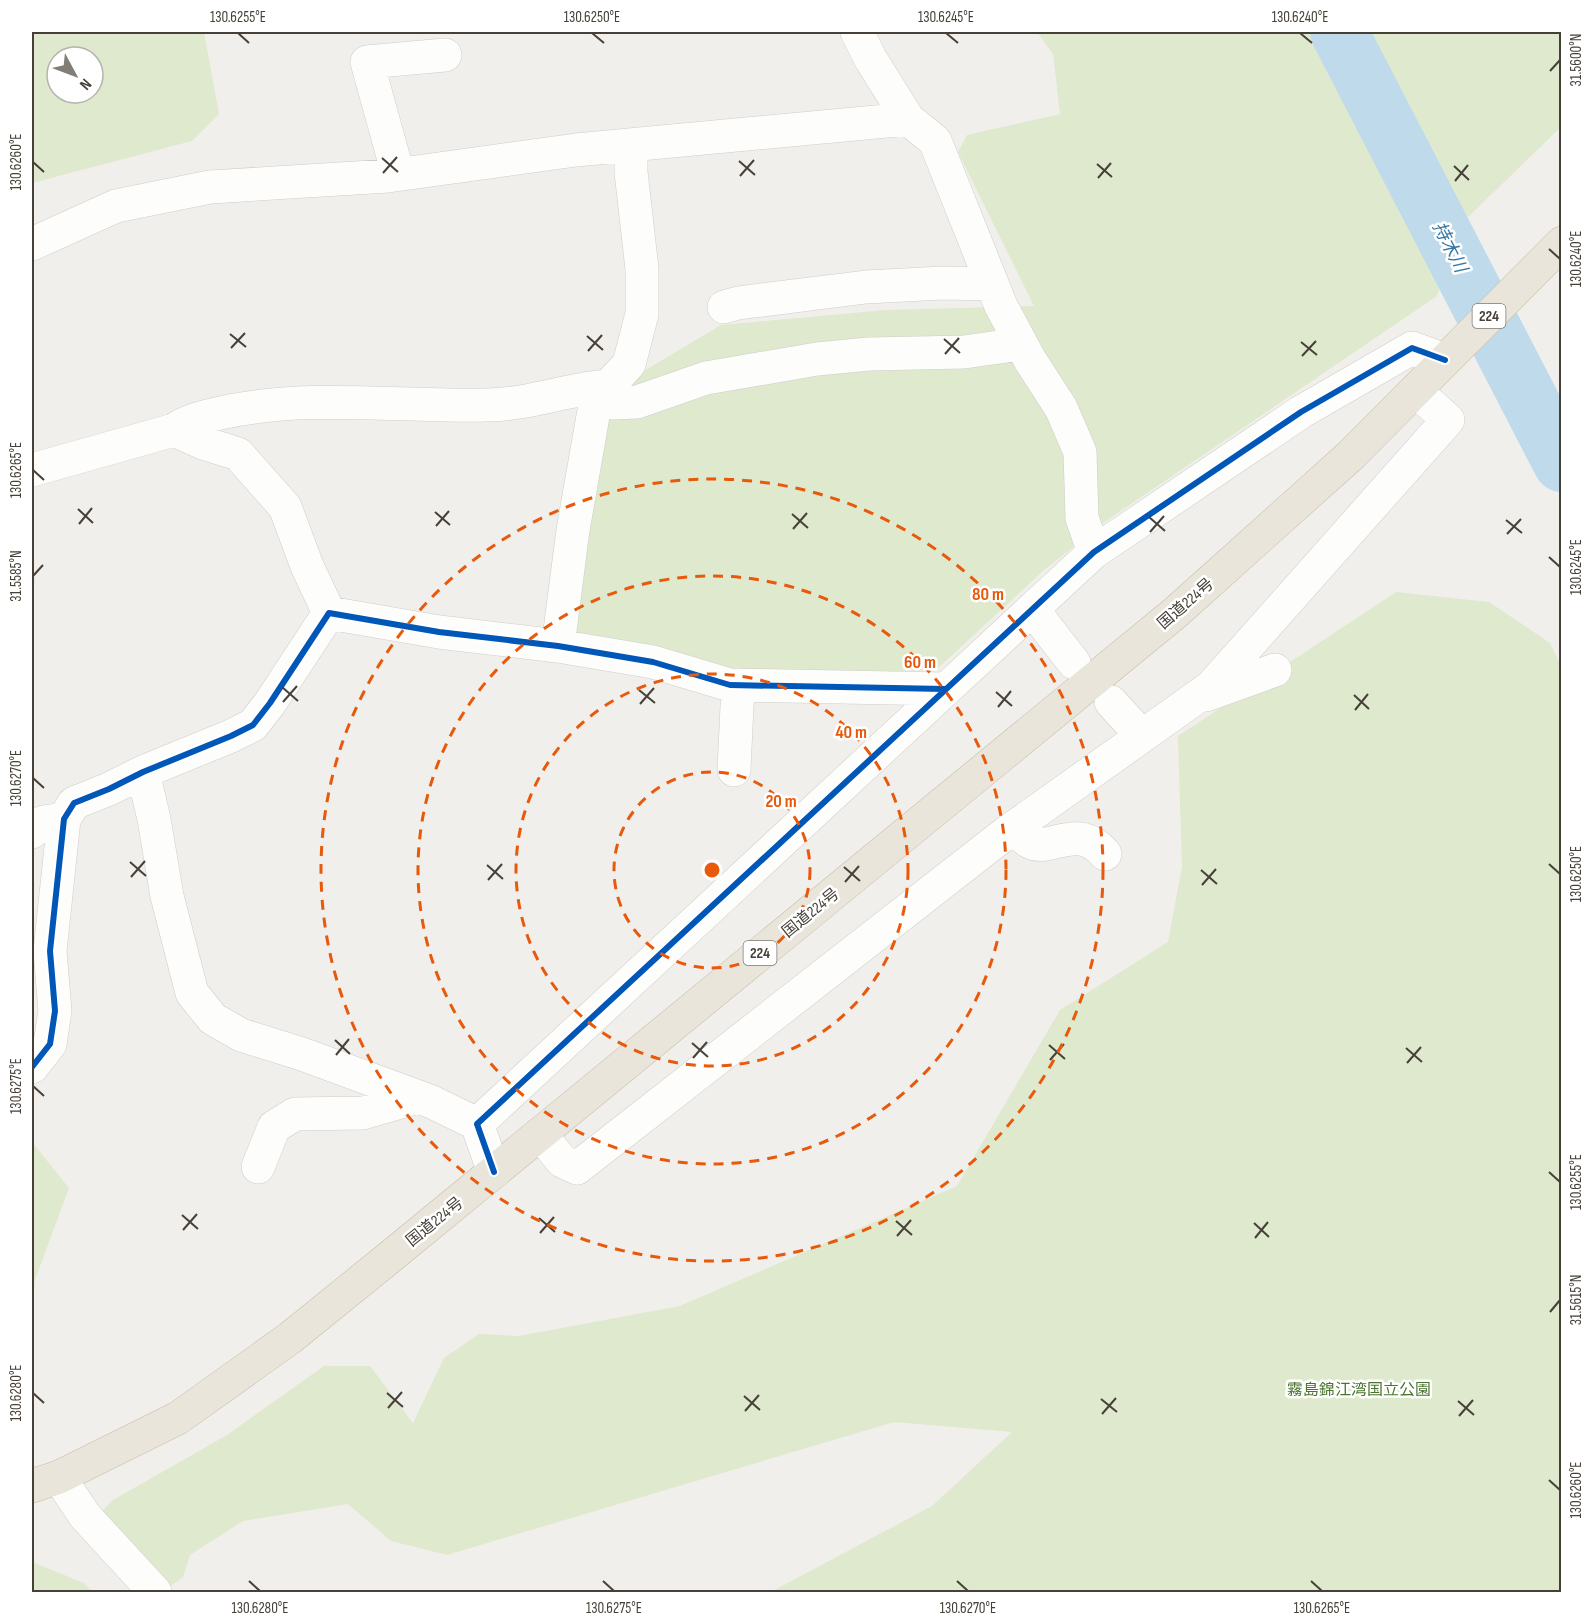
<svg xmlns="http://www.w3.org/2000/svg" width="1593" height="1624" font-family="'Sofia Sans Condensed','Noto Sans JP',sans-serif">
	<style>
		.green { fill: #dfe9cd; fill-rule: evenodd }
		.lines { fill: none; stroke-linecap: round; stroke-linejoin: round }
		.river { stroke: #bfdbeb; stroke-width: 58 }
		.minor-casing { stroke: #cfcdc9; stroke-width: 34 }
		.highway-casing { stroke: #c7bba8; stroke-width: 34 }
		.minor { stroke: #fdfdfc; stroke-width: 33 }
		.highway { stroke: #eae5db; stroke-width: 33 }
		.cycleway-casing { stroke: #fff; stroke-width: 10 }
		.cycleway { stroke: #0057b8; stroke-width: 6 }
		.ticks { fill: none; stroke: #464038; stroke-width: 2 }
		.ring { fill: none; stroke: #e8590c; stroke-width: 3; stroke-dasharray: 10 8 }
		.labels { text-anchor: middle; stroke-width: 5; stroke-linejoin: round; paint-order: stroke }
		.shield { fill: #fff; stroke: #7e7974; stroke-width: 1.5 }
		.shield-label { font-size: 15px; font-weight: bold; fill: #464038 }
		.street-label { font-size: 16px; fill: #464038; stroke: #fff }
		.park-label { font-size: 16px; fill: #4b742f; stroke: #fff }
		.water-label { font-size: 18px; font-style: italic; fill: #3678a3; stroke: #fff }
		.centre { fill: #e8590c; stroke: #fff; stroke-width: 3 }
		.ring-label { font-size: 18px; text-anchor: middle; font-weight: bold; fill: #e8590c; stroke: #fff; stroke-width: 5; stroke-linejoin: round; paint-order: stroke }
		.neatline { fill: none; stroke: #464038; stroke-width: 2 }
		.ticks-label { font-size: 15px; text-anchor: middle; fill: #464038 }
	</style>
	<rect width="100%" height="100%" fill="#f1efeb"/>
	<!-- green -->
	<path class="green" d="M32 32H204L219 114 192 141 32 183ZM57 57H93V93H57Z
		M1037 32H1561V127L1467 218 1437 296 1103 523 1043 571 936 670 800 673 723 678 567 637 607 393 721 325 885 310 1034 306 958 152 967 135 1060 114 1053 54Z
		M1396 592 1489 602 1550 643 1562 668 1561 1592H771L932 1506 1012 1432 894 1422 447 1555 391 1541 348 1504 243 1521 190 1555 183 1577 168 1588 98 1515 113 1500 227 1435 324 1366H370L413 1423 444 1358 479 1334 519 1336 680 1306 957 1186 1060 1010 1168 942 1182 867 1178 736Z
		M32 1142 69 1188 32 1288Z
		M32 1562 84 1583 92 1592H32Z"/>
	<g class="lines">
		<!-- river -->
		<path class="river" d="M1339 32 1562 463"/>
		<defs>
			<path id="minor" d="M857 32 870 58 908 119 935 141 1001 306 1030 360 1061 408 1080 452 1082 518 1094 552
				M398 174 367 62 445 55
				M32 244 116 206 210 187 388 176 576 150 908 119
				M724 307 738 303 866 287 943 283 992 284
				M596 399 613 403 637 402 706 378 817 359 869 354 964 352 1021 344
				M174 430C189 419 208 416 225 412 311 394 399 407 486 405 527 405 567 389 608 386
				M32 470 174 430 203 443 238 454 285 507 307 566 329 613
				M1032 609 1074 663
				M558 646 573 530 596 399 629 364 642 314V269L631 172V145
				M1206 695 1275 670
				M1111 702 1142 736
				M734 770 738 685
				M143 772 154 819 167 896 192 993 213 1019 241 1035 302 1054 432 1102 477 1124
				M1015 827C1019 831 1023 838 1028 841 1049 855 1076 820 1105 854
				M32 832 43 822 64 819
				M32 1067 50 1044 55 1011 50 951 64 819 74 803 109 789 143 772 231 736 253 725 270 703 329 613 439 632 558 646 653 662 730 685 945 689
				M540 1134 562 1161 577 1168 1006 833 1211 687 1448 420 1416 391
				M258 1167 274 1127 295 1114 363 1113 418 1097
				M494 1172 477 1124 1094 552 1301 412 1412 348 1445 360
				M59 1477 85 1516 155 1592"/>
			<path id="highway" d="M32 1486 59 1477 178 1418 290 1338 390 1257 1175 613 1350 456 1562 243"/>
		</defs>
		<!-- minor casing -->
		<use href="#minor" class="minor-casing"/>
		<!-- highway casing -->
		<use href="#highway" class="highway-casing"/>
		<!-- minor -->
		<use href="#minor" class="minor"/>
		<!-- highway -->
		<use href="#highway" class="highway"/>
		<defs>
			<path id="cycleway" d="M32 1067 50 1044 55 1011 50 951 64 819 74 803 109 789 143 772 231 736 253 725 270 703 329 613 439 632 558 646 653 662 730 685 945 689
				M494 1172 477 1124 1094 552 1301 412 1412 348 1445 360"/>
		</defs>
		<!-- cycleway casing -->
		<use href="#cycleway" class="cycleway-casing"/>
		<!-- cycleway -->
		<use href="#cycleway" class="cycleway"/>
	</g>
	<!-- ticks -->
	<path class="ticks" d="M238 33 249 43M592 33 604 43M946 33 958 43M1300 33 1312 43M1550 71 1560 60M382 158 398 172M739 161 755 175M33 162 44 172M1097 164 1112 177M1454 166 1469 180M383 173 397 157M740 176 754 160M1098 178 1111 163M1455 181 1468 165M1549 249 1560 259M230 334 246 347M587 336 603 350M944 339 960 353M1301 342 1317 355M231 348 245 333M588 351 602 335M945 354 959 338M1302 356 1316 341M33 470 44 480M78 509 93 523M435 512 450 525M792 514 808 528M1149 517 1165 531M1506 520 1522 533M79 524 92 508M436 526 449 511M793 529 807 513M1150 532 1164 516M1507 534 1521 519M1549 557 1560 567M33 576 43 565M282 687 298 701M639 690 655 703M996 692 1012 706M1354 695 1369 709M283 702 297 686M640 704 654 688M998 707 1011 691M1355 710 1368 694M33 778 44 788M130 862 146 876M1549 864 1560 874M487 865 503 879M844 867 860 881M1201 870 1217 884M131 877 145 861M488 880 502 864M845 882 859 866M1202 885 1216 869M335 1040 350 1054M692 1043 708 1057M1049 1045 1065 1059M1406 1048 1422 1062M336 1055 349 1039M693 1058 707 1042M1050 1060 1064 1044M1407 1063 1421 1047M33 1086 44 1096M1549 1172 1560 1182M182 1215 198 1229M539 1218 555 1232M896 1221 912 1235M1254 1223 1269 1237M183 1230 197 1214M540 1233 554 1217M897 1236 911 1220M1255 1238 1268 1222M1550 1312 1560 1300M33 1393 44 1403M387 1393 403 1407M744 1396 760 1410M1101 1399 1117 1412M1458 1401 1474 1415M388 1408 402 1392M745 1411 759 1395M1102 1414 1116 1398M1459 1416 1473 1400M1549 1480 1560 1490M249 1581 260 1591M603 1581 614 1591M957 1581 968 1591M1311 1581 1322 1591"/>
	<!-- distance rings -->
	<g class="ring">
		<circle cx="712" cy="870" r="98"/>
		<circle cx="712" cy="870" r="196"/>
		<circle cx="712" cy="870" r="294"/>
		<circle cx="712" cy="870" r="391"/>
	</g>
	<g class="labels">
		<!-- shield labels -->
		<g class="shield">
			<rect x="1472.5" y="304" width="33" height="24" rx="4.5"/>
			<rect x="743.5" y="941" width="33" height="24" rx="4.5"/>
		</g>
		<g class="shield-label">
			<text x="1489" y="321">224</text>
			<text x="760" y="958">224</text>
		</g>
		<!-- street labels -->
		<g class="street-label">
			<text transform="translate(1185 603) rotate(-41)" y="6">国道224号</text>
			<text transform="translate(810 912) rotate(-39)" y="6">国道224号</text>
			<text transform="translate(434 1221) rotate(-39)" y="6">国道224号</text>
		</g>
		<!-- park labels -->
		<g class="park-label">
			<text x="1359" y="1395">霧島錦江湾国立公園</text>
		</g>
		<!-- water labels -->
		<g class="water-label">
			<text transform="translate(1450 247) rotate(63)" y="6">持木川</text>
		</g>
	</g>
	<circle cx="712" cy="870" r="9" class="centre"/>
	<g class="ring-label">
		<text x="988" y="600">80 m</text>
		<text x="920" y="668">60 m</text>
		<text x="851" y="738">40 m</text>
		<text x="781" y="807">20 m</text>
	</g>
	<!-- border -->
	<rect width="1593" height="1624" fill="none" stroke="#ffffff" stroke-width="66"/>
	<!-- north arrow -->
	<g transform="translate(75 75) rotate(131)"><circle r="28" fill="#ffffff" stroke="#b5b3af" stroke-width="1.5"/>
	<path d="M0-4.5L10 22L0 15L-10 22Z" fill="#827d77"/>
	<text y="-9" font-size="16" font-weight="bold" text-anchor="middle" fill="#464038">N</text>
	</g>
	<rect x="33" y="33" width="1527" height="1558" class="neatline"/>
	<g class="ticks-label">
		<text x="238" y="22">130.6255°E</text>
		<text x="592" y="22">130.6250°E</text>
		<text x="946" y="22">130.6245°E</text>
		<text x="1300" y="22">130.6240°E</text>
		<text transform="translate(1576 60) rotate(-90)" y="5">31.5600°N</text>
		<text transform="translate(16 162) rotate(-90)" y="5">130.6260°E</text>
		<text transform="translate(1576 259) rotate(-90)" y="5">130.6240°E</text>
		<text transform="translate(16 470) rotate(-90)" y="5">130.6265°E</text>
		<text transform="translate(1576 567) rotate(-90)" y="5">130.6245°E</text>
		<text transform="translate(16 576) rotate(-90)" y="5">31.5585°N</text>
		<text transform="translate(16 778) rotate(-90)" y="5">130.6270°E</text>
		<text transform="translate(1576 874) rotate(-90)" y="5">130.6250°E</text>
		<text transform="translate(16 1086) rotate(-90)" y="5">130.6275°E</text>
		<text transform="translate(1576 1182) rotate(-90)" y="5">130.6255°E</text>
		<text transform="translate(1576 1300) rotate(-90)" y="5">31.5615°N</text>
		<text transform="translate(16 1393) rotate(-90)" y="5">130.6280°E</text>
		<text transform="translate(1576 1490) rotate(-90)" y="5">130.6260°E</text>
		<text x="260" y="1613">130.6280°E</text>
		<text x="614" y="1613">130.6275°E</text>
		<text x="968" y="1613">130.6270°E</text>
		<text x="1322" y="1613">130.6265°E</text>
	</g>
</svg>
